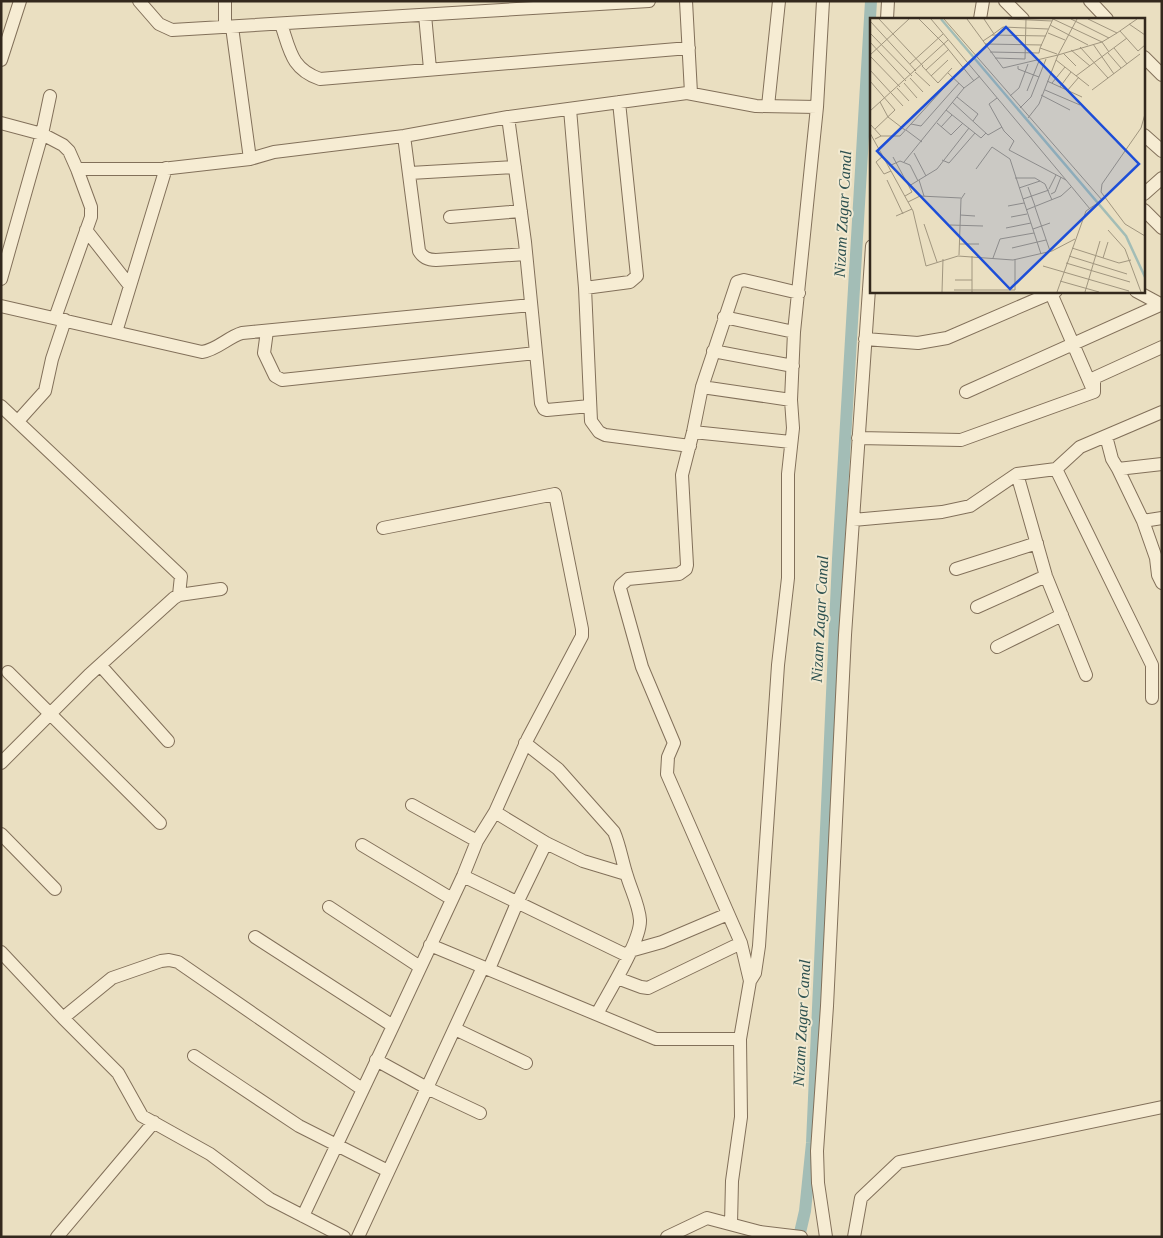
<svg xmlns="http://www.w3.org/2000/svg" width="1163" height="1238" font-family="Georgia,serif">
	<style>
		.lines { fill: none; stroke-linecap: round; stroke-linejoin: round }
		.canal { stroke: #a3bdb6; stroke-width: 12 }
		.minor-casing { stroke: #82705a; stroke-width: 14 }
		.minor { stroke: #f6ecd3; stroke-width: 12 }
		.labels { text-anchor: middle; stroke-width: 4; stroke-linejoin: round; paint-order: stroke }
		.water-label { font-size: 16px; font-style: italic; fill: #2d5150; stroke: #f2e9d0 }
		.inset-river { fill: none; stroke: #a3bdb6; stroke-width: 2.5 }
		.inset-road { fill: none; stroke: #a1967f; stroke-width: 1 }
		.view { fill: #1d4ed8; fill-opacity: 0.15; stroke: #1d4ed8; stroke-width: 2.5 }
		.inset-edge { fill: none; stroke: #33281d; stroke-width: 2.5 }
	</style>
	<rect width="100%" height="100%" fill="#eadfc1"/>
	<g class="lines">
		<!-- canal -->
		<path class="canal" d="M799 1237 805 1211 812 1143 838 559 871 1"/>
		<defs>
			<path id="minor" d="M139 1 159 24 172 30 649 1
				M225 1V27
				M686 1 691 93
				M1005 1 1023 19
				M1090 1 1107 19
				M425 15 430 69
				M887 19 888 1
				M980 19 983 1
				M281 24C290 50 291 69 320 79L689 48
				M232 27 250 159
				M1144 57 1162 75
				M1 60 20 1
				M768 106 779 1
				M570 109 585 288 591 421 599 432 605 435 690 446
				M508 117 525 242 541 403 544 409 547 410 590 406
				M1 123 42 134 63 145 69 151 77 169 91 207V217L55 318
				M1144 135 1162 151
				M404 136 419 251C423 258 428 260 436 260L526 254
				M77 169H162L250 159 274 152 404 136 508 117 687 93 756 106 817 107
				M410 173 515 167
				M1144 194 1162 178
				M1144 210 1162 228
				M450 217 521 211
				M86 230 130 286
				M1 279 42 134 50 96
				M585 288 630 282 637 276 619 102
				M1050 291 1093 390
				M1136 291 1162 305
				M1 306 202 352C217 350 228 337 242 333L531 305
				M724 317 794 332
				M267 331 264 353 275 376 282 380 536 353
				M116 332 166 168
				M865 339 918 343 947 338 1056 291
				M713 351 793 366
				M702 387 791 400
				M966 392 1160 305
				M1 406 181 576 179 595
				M18 421 45 391 52 359 65 320
				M693 432 791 442
				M1106 436 1112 459 1118 469 1143 521 1156 558 1158 575 1162 583
				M858 438 961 440 1094 392V378L1162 347
				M1056 469 1152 665V698
				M1118 469 1162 464
				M1017 474 1046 576 1086 675
				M853 520 942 512 970 506 1017 474 1056 469 1080 447 1162 412
				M1143 521 1162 518
				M956 569 1037 543
				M977 607 1046 576
				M997 647 1062 615
				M100 665 168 741
				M8 672 160 823
				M525 743 558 769 614 832C620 846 622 861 627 876 631 890 639 905 640 920 641 941 608 993 597 1014
				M1 763 89 675 174 598 179 595 221 589
				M412 805 477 841
				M495 812 546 843 583 861 626 874
				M1 834 55 889
				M362 845 452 899
				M463 876 628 956
				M329 907 420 967
				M255 937 393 1026
				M430 945 656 1039H740
				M630 951 662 942 728 914
				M1 952 63 1018 118 1073 142 1116 210 1154 270 1199 344 1237
				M489 969 517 903 546 843
				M617 978 641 987 648 988 741 943
				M750 981 755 973 759 946 778 665 788 578V474L793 428 791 400 794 332 817 107 823 1
				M63 1018 112 978 161 961 169 960 178 962 362 1089
				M455 1029 526 1063
				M194 1056 299 1126 388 1171
				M376 1060 427 1088 480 1113
				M303 1216 393 1026 463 876 477 841 495 812 528 738 582 636V629L555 494 383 528
				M731 1224 732 1181 741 1117 740 1039 750 981 741 943 667 774 668 757 674 743 642 667 620 588 621 585 628 579 679 574 686 569 687 565 682 475 693 432 702 387 737 282 744 280 799 293
				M57 1237 154 1122
				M358 1237 483 967
				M667 1237 707 1218 760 1232 801 1237
				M826 1237 818 1183 817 1151 827 1006 845 635 872 246
				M854 1237 861 1198 899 1162 1162 1107"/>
		</defs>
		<!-- minor casing -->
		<use href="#minor" class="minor-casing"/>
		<!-- minor -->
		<use href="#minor" class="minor"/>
	</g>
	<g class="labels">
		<!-- water labels -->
		<g class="water-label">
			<text transform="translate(842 214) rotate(-87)" y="6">Nizam Zagar Canal</text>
			<text transform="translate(819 619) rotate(-87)" y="6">Nizam Zagar Canal</text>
			<text transform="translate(801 1023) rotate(-87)" y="6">Nizam Zagar Canal</text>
		</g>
	</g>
	<!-- overview -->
	<g transform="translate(870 18)">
		<rect width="275" height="275" fill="#eadfc1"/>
		<path class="inset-river" d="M71 1 256 218 275 259"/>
		<path class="inset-road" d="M9 1 53 48M49 1 74 26M61 1 196 162M74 1 232 182M97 1 133 50 188 37 169 86 158 100M114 1 124 16M138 1 182 3M183 1 232 24 239 34M183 1 170 30 187 36M201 1 239 20M207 1 188 37 232 24 247 15M218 1 247 15 267 1M0 3 46 53M259 6 275 17M180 7 218 27M250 13 268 33 275 27M0 15 42 58M178 15 195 22M122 17 133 9 178 11M113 23 122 17 176 18M0 24 36 63M74 26 104 63M115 26 172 27M223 26 244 56M210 29 238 60M244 30 257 46M201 32 220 48M120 34 169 35 170 30M193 35 206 48M238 35 251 50M0 37 39 1M0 38 30 69M125 40 155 41 156 1M186 42 219 68M40 46 73 16M52 48 68 65 82 50M148 48V51L169 59M0 52 33 88M56 52 79 31M45 54 60 68M78 55 94 70M61 58 78 42M206 58 257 20M40 60 53 74M0 63 25 92 5 111M177 63 212 79M34 65 47 80M182 65 195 49M190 69 201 54M27 70 39 83M175 72 210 87M222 72 270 36M157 73 169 43M197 73 209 59M171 77 200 92M140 78 149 70 158 46M87 79 108 96 103 103M127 80 119 86 134 113 144 123 139 132 196 162 220 191M10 84 18 99 35 112M82 84 118 117 132 109M150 90 161 79 176 41M76 92 111 120 116 115M0 93 78 22M275 96 271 110 232 166 231 174 255 206 275 218M67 105 81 117 93 105M0 106 11 118M41 106 51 108 89 65M71 109 82 97M36 112 52 124M0 115 43 193 56 248 88 238 143 242 182 233 205 221M5 121 11 118H30L83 60M44 135 56 158M13 138 6 144 14 156 21 153M23 139 42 174 35 178M72 142 79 145 105 115M34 144 94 70 110 58M19 148 30 143 40 147 48 163M106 151 122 129 140 141 171 236M145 160H165L175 166 182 182M17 162 33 196M49 162 54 178M39 168 67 151 99 110M158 169 165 188M149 170 170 163M179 171 186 157M181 176 185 174 191 159M153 181 179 172M38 184 50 178 91 180M138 188 154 185M165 189 180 233M156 192 191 178 201 169M90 197 105 198M26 198 42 191M141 199 157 196M54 206 67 244M80 207 113 208M136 210 161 205M163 211 180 205M238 212 255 231 271 274M89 226H109M142 230 176 222M202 230 249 245 261 242M89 237 91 181 95 175M102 238V274M199 238 257 256M123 240 130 221 164 215M233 240 238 224M196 245 260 264M173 248 259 273M85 262H102M190 263 229 274M84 272H145V241M72 274 73 241M187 274 216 193 232 182M215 274 230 223"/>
		<path class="view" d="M136 9 269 146 140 271 7 133Z"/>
		<rect width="275" height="275" class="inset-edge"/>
	</g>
	<!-- border -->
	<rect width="1163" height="1238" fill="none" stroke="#33281d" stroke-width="5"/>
</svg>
